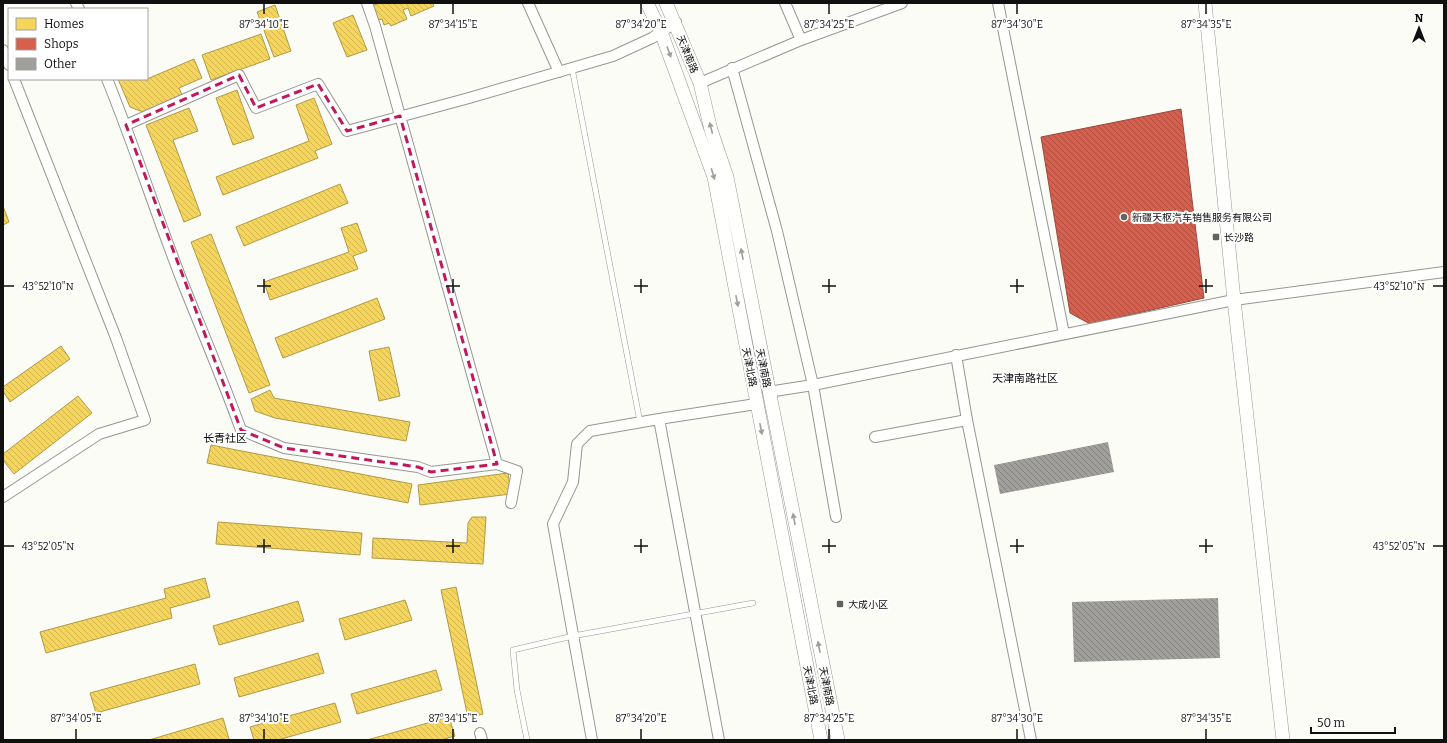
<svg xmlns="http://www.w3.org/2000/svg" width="1447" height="743" font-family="Bitter,'Noto Sans SC',serif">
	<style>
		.homes { fill: url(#homes-back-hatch); stroke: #b19a45 }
		.shops { fill: url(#shops-back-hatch); stroke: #9b483b }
		.building { fill: url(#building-back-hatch) }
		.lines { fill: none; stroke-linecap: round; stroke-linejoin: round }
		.service-casing { stroke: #969694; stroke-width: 6 }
		.minor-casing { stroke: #969694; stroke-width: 12 }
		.tertiary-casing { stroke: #969694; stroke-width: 14 }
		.service { stroke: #fffffe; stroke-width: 5 }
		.minor { stroke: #fffffe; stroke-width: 10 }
		.tertiary { stroke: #fffffe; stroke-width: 13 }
		.oneway { fill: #9f9f9f }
		.marked { fill: none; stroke: #c2185b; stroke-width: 3; stroke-dasharray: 8 5; stroke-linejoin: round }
		.ticks { fill: none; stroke: #101010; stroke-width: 1.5 }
		.poi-dot { fill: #636361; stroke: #fff; stroke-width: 1.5 }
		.labels { text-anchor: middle; stroke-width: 4; stroke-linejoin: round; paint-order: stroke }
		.street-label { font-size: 10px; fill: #101010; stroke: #fff }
		.poi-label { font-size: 10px; fill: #101010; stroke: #fff; text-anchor: start }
		.neighbourhood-label { font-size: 11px; fill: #101010; stroke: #fff }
		.ticks-label { font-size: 10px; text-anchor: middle; fill: #101010; stroke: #fff; stroke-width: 4; stroke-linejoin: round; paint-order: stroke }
	</style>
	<defs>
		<pattern id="homes-back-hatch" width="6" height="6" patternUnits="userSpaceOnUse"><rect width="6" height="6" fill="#f6d55c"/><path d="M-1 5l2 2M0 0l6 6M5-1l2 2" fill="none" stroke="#d2b64f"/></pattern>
		<pattern id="shops-back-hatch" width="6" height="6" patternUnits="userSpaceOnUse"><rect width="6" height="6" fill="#d6604d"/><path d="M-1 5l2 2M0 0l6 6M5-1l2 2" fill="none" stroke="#ac4e3f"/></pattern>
		<pattern id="building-back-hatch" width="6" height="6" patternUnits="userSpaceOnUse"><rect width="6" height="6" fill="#a09f9c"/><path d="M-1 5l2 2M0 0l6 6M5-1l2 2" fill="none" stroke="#81807e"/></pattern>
	</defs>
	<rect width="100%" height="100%" fill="#fcfcf7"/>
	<!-- homes -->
	<path class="homes" d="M379 3H433L434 6 411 16 408 8 403 10 407 19 391 26 389 23 384 25 382 19 378 20 372 6Z
		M275 5 291 51 274 57 257 12Z
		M353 15 367 50 347 57 333 23Z
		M261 34 270 59 211 80 202 55Z
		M194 59 202 78 179 88 182 95 143 112 130 107 118 79H147Z
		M237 90 254 138 233 145 216 98Z
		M314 98 332 144 315 151 318 158 223 195 216 177 309 141 296 105Z
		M189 108 198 131 173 140 201 215 184 222 146 125Z
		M340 184 348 203 244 246 236 227Z
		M3 206 9 222 3 225Z
		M357 223 367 251 353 256 358 269 270 300 264 282 349 252 341 228Z
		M211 234 270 385 249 393 191 242Z
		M377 298 385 319 283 358 275 338Z
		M61 346 70 359 10 402 3 391V387Z
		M389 347 400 396 379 401 369 351Z
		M270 390 274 398 410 422 406 441 275 418 255 411 251 399Z
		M78 396 92 413 14 474 3 460V454Z
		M211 445 412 484 408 503 207 463Z
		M508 473 511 494 420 505 418 485Z
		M472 517H486L483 564 372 558 373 538 467 543 468 523Z
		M218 522 362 533 360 555 216 544Z
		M205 578 210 597 170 608 172 618 46 653 40 632 166 598 164 589Z
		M456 587 483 714 468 718 441 590Z
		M405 600 412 620 345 640 339 619Z
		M298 601 304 621 219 645 213 626Z
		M318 653 324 673 239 697 234 678Z
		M195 664 200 684 96 713 90 693Z
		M436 670 442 690 357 714 351 694Z
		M335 703 341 722 278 740H254L250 727Z
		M449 717 455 736 441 740H367Z
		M223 718 229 739 226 740H149Z"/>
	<!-- shops -->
	<path class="shops" d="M1181 109 1204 298 1090 324 1070 313 1041 137Z"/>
	<!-- building -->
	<path class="building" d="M1108 442 1114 472 1000 494 994 465Z
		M1218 598 1220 658 1074 662 1072 602Z"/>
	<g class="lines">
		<defs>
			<path id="service" d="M572 68 640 422
				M527 740 517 690 513 650 573 636 753 603"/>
			<path id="minor" d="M76 3 79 9
				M367 3 375 26 497 464
				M528 3 559 72
				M785 3 801 40
				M998 3 1064 334
				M3 50 9 65
				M732 68 777 231 813 385 836 517
				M107 79C134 145 156 214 182 281 202 331 223 380 241 430L284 448 418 467 431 472 497 464 517 471 511 503
				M700 83 801 40 902 3
				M126 125 239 75 256 108 318 84 347 131 469 98 613 56 652 38 676 22
				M956 355 967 420 1031 740
				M768 392 813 385 1234 300 1444 272
				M875 437 967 420
				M3 497 99 434 145 420 116 338 14 79
				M480 733 482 740
				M592 740 553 524 573 482 577 444 590 431 659 419
				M719 740 659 419 756 404"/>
			<path id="tertiary" d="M647 3 661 32 714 177 821 740
				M666 3 700 83 711 130 727 177 838 740
				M1205 3 1234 300 1283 740"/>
		</defs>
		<!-- service casing -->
		<use href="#service" class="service-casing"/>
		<!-- minor casing -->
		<use href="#minor" class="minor-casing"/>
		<!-- tertiary casing -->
		<use href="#tertiary" class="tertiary-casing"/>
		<!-- service -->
		<use href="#service" class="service"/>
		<!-- minor -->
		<use href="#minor" class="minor"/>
		<!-- tertiary -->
		<use href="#tertiary" class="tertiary"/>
	</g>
	<!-- one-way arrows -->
	<defs><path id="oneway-solid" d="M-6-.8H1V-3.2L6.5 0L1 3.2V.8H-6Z"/></defs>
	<g class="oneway">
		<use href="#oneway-solid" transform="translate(669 52) rotate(70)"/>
		<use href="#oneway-solid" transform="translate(711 128) rotate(-105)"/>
		<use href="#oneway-solid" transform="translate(713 174) rotate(73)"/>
		<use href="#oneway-solid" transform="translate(742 254) rotate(-101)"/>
		<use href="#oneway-solid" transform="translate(737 301) rotate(79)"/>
		<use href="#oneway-solid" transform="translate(761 429) rotate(79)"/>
		<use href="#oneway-solid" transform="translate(794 519) rotate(-101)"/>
		<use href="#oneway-solid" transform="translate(819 647) rotate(-101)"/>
	</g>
	<!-- marked area -->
	<path class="marked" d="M239 75 256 108 318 84 347 131 400 116 497 464 431 472 418 467 284 448 241 430 126 125Z"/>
	<!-- ticks -->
	<path class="ticks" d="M264 4V14M453 4V14M641 4V14M829 4V14M1017 4V14M1206 4V14M264 279V293M453 279V293M641 279V293M829 279V293M1017 279V293M1206 279V293M4 286H14M257 286H271M446 286H460M634 286H648M822 286H836M1010 286H1024M1199 286H1213M1433 286H1443M264 539V553M453 539V553M641 539V553M829 539V553M1017 539V553M1206 539V553M4 546H14M257 546H271M446 546H460M634 546H648M822 546H836M1010 546H1024M1199 546H1213M1433 546H1443M76 729V739M264 729V739M453 729V739M641 729V739M829 729V739M1017 729V739M1206 729V739"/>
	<!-- markers -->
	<g class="poi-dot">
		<circle cx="1124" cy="217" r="4"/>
		<rect x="1212" y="233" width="8" height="8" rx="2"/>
		<rect x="836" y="600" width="8" height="8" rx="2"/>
	</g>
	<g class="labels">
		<!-- street labels -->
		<g class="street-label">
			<text transform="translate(688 54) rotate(68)" y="4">天津南路</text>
			<text transform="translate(750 367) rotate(79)" y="4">天津北路</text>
			<text transform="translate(764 368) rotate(79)" y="4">天津南路</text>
			<text transform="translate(811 685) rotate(79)" y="4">天津北路</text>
			<text transform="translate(827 686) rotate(79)" y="4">天津南路</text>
		</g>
		<!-- poi labels -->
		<g class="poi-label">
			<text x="1132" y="221">新疆天枢汽车销售服务有限公司</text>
			<text x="1224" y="241">长沙路</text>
			<text x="848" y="608">大成小区</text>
		</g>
		<!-- neighbourhood labels -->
		<g class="neighbourhood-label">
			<text x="1025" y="382">天津南路社区</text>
			<text x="225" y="442">长青社区</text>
		</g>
	</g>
	<g class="ticks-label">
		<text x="264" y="28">87°34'10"E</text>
		<text x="453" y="28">87°34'15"E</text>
		<text x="641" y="28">87°34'20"E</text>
		<text x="829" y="28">87°34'25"E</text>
		<text x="1017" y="28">87°34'30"E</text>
		<text x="1206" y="28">87°34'35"E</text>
		<text x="48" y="290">43°52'10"N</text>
		<text x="1399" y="290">43°52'10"N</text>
		<text x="48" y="550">43°52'05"N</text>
		<text x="1399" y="550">43°52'05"N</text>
		<text x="76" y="722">87°34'05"E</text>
		<text x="264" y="722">87°34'10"E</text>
		<text x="453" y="722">87°34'15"E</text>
		<text x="641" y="722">87°34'20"E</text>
		<text x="829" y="722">87°34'25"E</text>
		<text x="1017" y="722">87°34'30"E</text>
		<text x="1206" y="722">87°34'35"E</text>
	</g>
	<!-- border -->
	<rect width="1447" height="743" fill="none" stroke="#101010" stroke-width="8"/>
	<!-- legend -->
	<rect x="8" y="8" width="140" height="72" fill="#ffffff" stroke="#9f9f9f"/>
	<rect x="16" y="18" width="20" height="12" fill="#f6d55c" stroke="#9f9f9f"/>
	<text x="44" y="28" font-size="12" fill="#101010">Homes</text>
	<rect x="16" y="38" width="20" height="12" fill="#d6604d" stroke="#9f9f9f"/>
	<text x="44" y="48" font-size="12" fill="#101010">Shops</text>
	<rect x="16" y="58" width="20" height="12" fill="#a09f9c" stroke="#9f9f9f"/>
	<text x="44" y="68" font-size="12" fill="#101010">Other</text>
	<!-- north arrow -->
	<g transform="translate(1419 28)" stroke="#ffffff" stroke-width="3" paint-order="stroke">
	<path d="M0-3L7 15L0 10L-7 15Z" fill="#101010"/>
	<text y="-6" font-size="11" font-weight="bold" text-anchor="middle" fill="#101010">N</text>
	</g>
	<!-- scale -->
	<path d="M1311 727v6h84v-6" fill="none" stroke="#101010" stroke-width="2"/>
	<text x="1317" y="727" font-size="12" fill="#101010" stroke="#ffffff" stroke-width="3" paint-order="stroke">50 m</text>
</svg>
